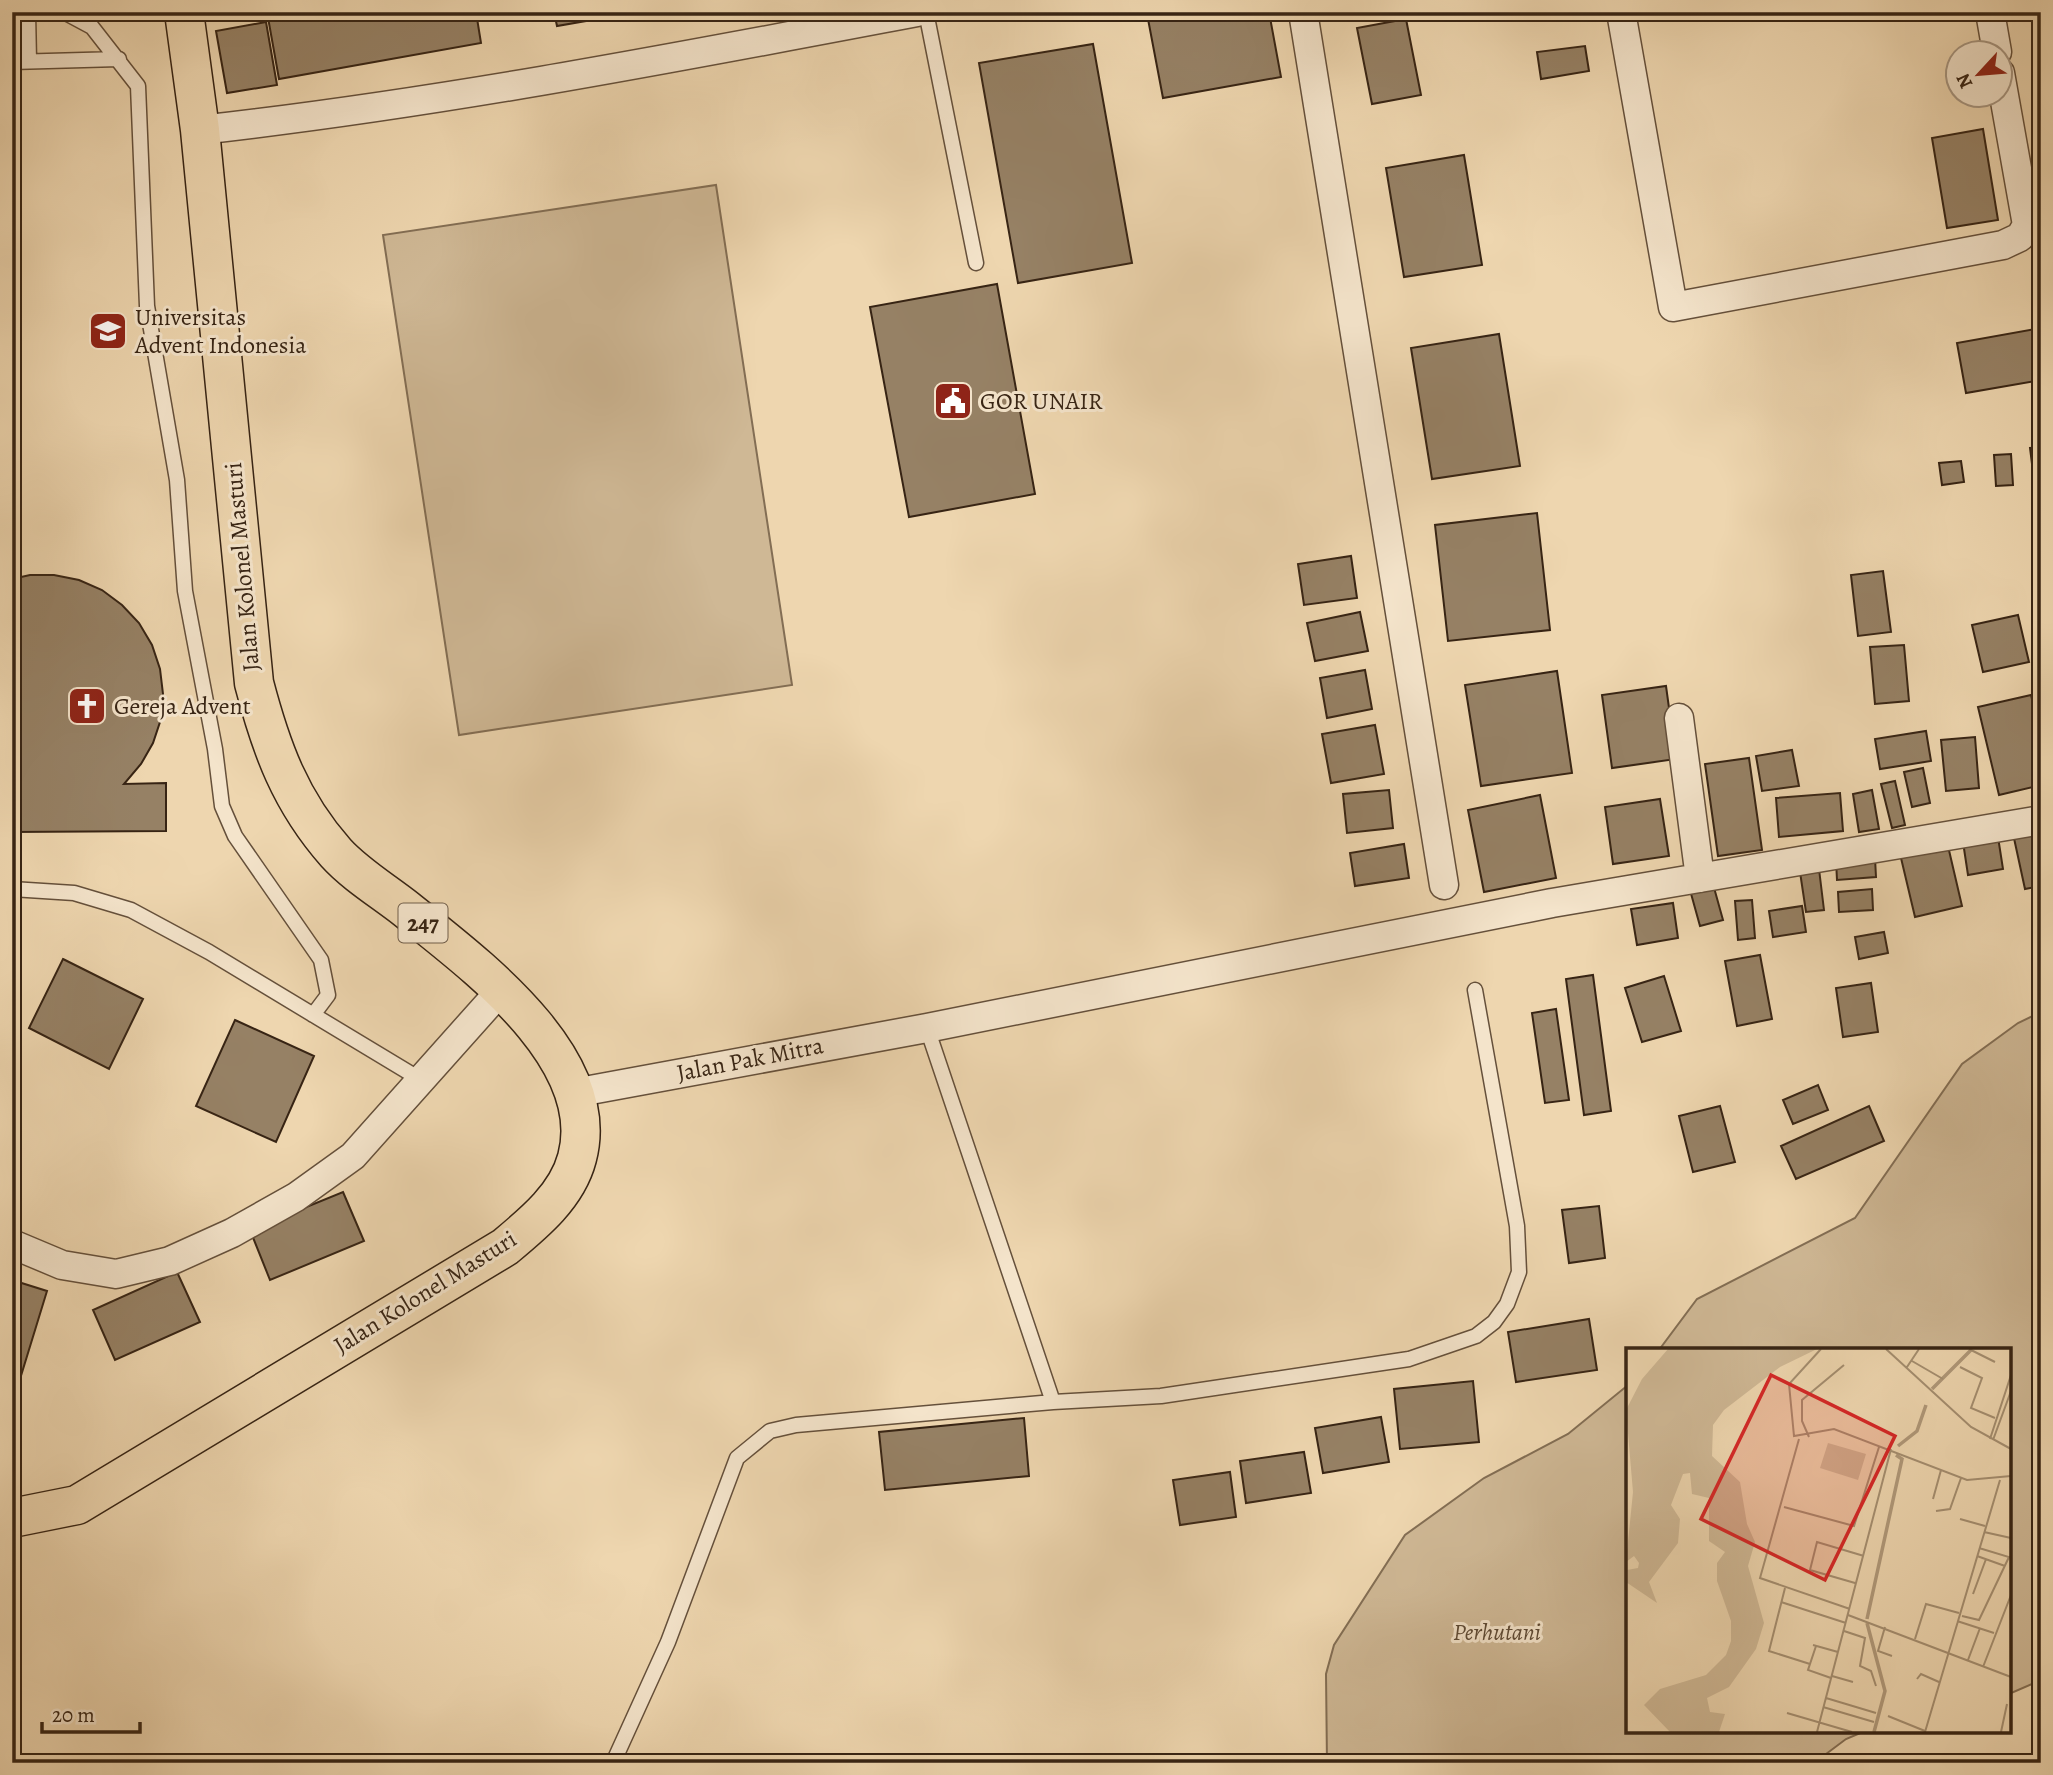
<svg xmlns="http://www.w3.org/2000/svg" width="2053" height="1775" font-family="Alegreya,serif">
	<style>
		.green { fill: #cfb895; stroke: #836e54; stroke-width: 2 }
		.building { fill: #968165; stroke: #372414; stroke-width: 2 }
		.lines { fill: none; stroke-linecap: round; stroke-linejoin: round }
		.service-casing { stroke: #65503b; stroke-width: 17 }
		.minor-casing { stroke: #65503b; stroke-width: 31 }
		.primary-casing { stroke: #372414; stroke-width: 41 }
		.service { stroke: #f4e4cb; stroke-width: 14 }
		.minor { stroke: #f4e4cb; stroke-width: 28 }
		.primary { stroke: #eed6af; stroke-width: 38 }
		.labels { text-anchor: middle; stroke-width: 6; stroke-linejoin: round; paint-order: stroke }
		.shield { fill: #f4e4cb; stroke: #705e4b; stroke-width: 2 }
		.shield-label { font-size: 23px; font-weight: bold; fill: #372414 }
		.poi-label { font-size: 24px; fill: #372414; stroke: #f4e4cb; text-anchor: start }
		.street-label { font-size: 24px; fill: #372414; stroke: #f4e4cb }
		.park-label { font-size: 24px; font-style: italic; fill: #5d4934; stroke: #f4e4cb }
		.inset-river { fill: none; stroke: #b0997a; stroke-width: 3.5 }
		.inset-road { fill: none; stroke: #a58f71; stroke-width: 2 }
		.view { fill: #d62828; fill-opacity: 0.15; stroke: #d62828; stroke-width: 3.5 }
		.inset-edge { fill: none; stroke: #372414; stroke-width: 3.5 }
	</style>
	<rect width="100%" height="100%" fill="#eed6af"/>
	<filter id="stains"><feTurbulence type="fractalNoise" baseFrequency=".00286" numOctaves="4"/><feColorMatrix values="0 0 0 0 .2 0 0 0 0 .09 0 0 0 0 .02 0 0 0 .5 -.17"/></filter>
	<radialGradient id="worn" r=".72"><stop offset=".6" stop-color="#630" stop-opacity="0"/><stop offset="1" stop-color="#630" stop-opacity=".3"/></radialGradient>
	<!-- green -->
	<path class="green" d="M716 185 792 685 459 735 383 235Z
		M2041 1012V1680L2009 1694V1350H1659L1697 1299 1855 1218 1962 1064 2018 1023Z
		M1628 1385V1731H1865L1846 1739 1814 1763H1327L1326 1674 1334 1645 1405 1535 1484 1478 1568 1434Z"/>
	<!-- building -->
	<path class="building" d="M267 12H476L481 43 279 79Z
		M554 12H638L557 26Z
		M1185 12H1269L1281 77 1163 98 1148 19Z
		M1406 19 1421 95 1372 104 1357 28Z
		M266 22 277 85 227 93 216 31Z
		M1093 44 1132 263 1018 283 979 63Z
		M1585 46 1589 71 1541 79 1537 52Z
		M1983 129 1998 220 1947 228 1932 138Z
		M1464 155 1482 265 1404 277 1386 168Z
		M997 284 1035 494 909 517 870 307Z
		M2036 329 2041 380 1966 393 1957 343Z
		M1499 334 1520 466 1432 479 1411 348Z
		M2041 447V488H2035L2030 448Z
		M2011 454 2013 485 1996 486 1994 455Z
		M1961 461 1964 482 1942 485 1939 463Z
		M1537 513 1550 630 1448 641 1435 525Z
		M1351 556 1357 598 1304 605 1298 564Z
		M1883 571 1891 632 1858 636 1851 575Z
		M30 575H54L79 580 102 590 122 605 139 623 152 645 160 669 163 694 161 719 153 743 141 764 124 784 166 783V831L12 832V579Z
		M1360 612 1368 651 1315 661 1307 623Z
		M2018 615 2029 662 1983 672 1972 625Z
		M1904 645 1909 701 1875 704 1870 647Z
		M1365 670 1372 709 1327 718 1320 678Z
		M1557 671 1572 773 1481 786 1465 685Z
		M1666 686 1676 759 1612 768 1602 695Z
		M2031 695 2041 735V785L1999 795 1978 707Z
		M1375 725 1384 774 1331 783 1322 734Z
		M1926 731 1931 761 1880 769 1875 739Z
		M1975 737 1979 788 1946 791 1941 740Z
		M1792 750 1799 786 1762 791 1756 756Z
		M1749 758 1762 850 1718 856 1705 764Z
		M1923 768 1930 803 1912 807 1904 772Z
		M1895 781 1905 825 1892 828 1881 784Z
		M1389 790 1393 828 1347 833 1343 794Z
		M1872 790 1879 829 1859 832 1853 794Z
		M1840 793 1843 831 1779 837 1776 798Z
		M1540 795 1556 878 1484 892 1468 810Z
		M1660 799 1669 856 1613 864 1605 807Z
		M2041 823V886L2025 889 2012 829Z
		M1998 837 2003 869 1968 875 1963 842Z
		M1404 844 1409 878 1355 886 1350 853Z
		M1948 846 1962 906 1915 917 1901 858Z
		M1875 858 1876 877 1837 880 1836 860Z
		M1819 869 1824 910 1806 912 1800 872Z
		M1713 884 1723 920 1700 926 1690 890Z
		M1872 889 1873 910 1839 912 1838 892Z
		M2041 899V938H2038L2033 900Z
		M1752 900 1755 938 1738 940 1735 901Z
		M1673 903 1678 938 1637 945 1631 909Z
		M1802 906 1806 932 1773 937 1769 911Z
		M1884 932 1888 953 1859 959 1855 937Z
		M1760 955 1772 1019 1737 1026 1725 961Z
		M63 959 143 999 109 1069 29 1028Z
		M1593 975 1611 1111 1584 1115 1566 979Z
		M1664 976 1681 1031 1642 1042 1625 988Z
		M1871 983 1878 1032 1843 1037 1836 988Z
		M1556 1009 1569 1100 1545 1103 1532 1013Z
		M235 1020 314 1056 276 1142 196 1106Z
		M1818 1085 1828 1110 1793 1124 1783 1100Z
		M1720 1106 1735 1162 1693 1172 1679 1116Z
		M1869 1106 1884 1141 1796 1179 1781 1146Z
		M343 1192 364 1241 270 1280 250 1230Z
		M1599 1206 1605 1258 1569 1263 1562 1210Z
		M177 1272 200 1322 115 1360 93 1310Z
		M12 1280 47 1291 20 1379 12 1377Z
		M1589 1319 1597 1370 1516 1382 1508 1332Z
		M1473 1381 1479 1442 1400 1449 1394 1389Z
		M1381 1417 1389 1462 1323 1473 1315 1428Z
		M1024 1418 1029 1476 885 1490 879 1432Z
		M1304 1452 1311 1493 1246 1503 1240 1461Z
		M1230 1472 1236 1517 1180 1525 1173 1480Z"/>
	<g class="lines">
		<defs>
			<path id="service" d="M28 12 29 61
				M64 12 92 27 138 86 147 306 177 480 185 591 215 749 222 806 235 836 321 960 328 995 313 1015
				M926 12 976 263
				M12 62 119 59
				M12 889 74 893 131 910 209 952 423 1081
				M927 1028 1053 1402
				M613 1763 668 1642 737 1458 770 1431 796 1425 1053 1402 1161 1396 1409 1359 1476 1336 1494 1322 1507 1304 1519 1272 1517 1226 1475 990"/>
			<path id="minor" d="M1303 12 1444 885
				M1621 12 1673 307 2003 245 2020 237 2027 225 2000 73
				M1990 12 1997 52
				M200 130C441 103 679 57 917 12
				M1679 718 1700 878
				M574 1093 927 1028 1552 903 2041 820
				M12 1244 62 1265 116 1274 170 1261 232 1233 296 1197 353 1156 502 989"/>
			<path id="primary" d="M12 1518 77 1505 505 1247C534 1223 567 1196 577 1158 604 1058 473 963 406 909 383 891 355 874 336 853 290 801 271 748 254 683L200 130 184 12"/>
		</defs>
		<!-- service casing -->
		<use href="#service" class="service-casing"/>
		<!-- minor casing -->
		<use href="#minor" class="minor-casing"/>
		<!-- primary casing -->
		<use href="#primary" class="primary-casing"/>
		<!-- service -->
		<use href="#service" class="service"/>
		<!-- minor -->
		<use href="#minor" class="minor"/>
		<!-- primary -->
		<use href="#primary" class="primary"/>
	</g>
	<!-- icons -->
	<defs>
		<symbol id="university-square" viewBox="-11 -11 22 22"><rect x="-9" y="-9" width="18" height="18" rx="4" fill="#8f2418" stroke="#f4e4cb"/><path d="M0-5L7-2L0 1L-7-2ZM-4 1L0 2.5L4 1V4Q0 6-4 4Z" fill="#fff"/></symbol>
		<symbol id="civic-square" viewBox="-11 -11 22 22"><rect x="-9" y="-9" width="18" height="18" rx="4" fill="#8f2418" stroke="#f4e4cb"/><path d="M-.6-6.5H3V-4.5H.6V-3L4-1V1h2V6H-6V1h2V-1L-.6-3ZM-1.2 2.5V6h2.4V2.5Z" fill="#fff"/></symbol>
		<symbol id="church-square" viewBox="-11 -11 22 22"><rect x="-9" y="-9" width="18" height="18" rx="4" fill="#8f2418" stroke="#f4e4cb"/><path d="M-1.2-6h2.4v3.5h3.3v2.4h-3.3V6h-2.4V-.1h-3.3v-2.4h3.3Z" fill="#fff"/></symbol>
	</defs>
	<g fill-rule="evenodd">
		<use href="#university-square" x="86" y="309" width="44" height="44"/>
		<use href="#civic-square" x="931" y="379" width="44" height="44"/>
		<use href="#church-square" x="65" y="684" width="44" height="44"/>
	</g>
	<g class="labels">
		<!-- shield labels -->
		<rect class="shield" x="398.5" y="903.5" width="49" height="39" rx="5"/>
		<g class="shield-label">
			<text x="423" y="931">247</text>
		</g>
		<!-- poi labels -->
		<g class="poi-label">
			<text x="135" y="325">Universitas<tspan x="135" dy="28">Advent Indonesia</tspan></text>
			<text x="980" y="409">GOR UNAIR</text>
			<text x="114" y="714">Gereja Advent</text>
		</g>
		<!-- street labels -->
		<g class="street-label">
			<text transform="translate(242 567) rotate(-95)" y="8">Jalan Kolonel Masturi</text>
			<text transform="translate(750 1059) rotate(-11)" y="8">Jalan Pak Mitra</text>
			<text transform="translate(425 1292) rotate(-32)" y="8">Jalan Kolonel Masturi</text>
		</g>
		<!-- park labels -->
		<g class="park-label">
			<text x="1497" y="1640">Perhutani</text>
		</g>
	</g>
	<!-- overview -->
	<g transform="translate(1626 1348)">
		<rect width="385" height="385" fill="#eed6af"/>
		<path d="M42 1H191L154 19 98 62 87 77 86 108 114 134 121 176 129 194 122 218 138 275 130 301 103 339 81 350 84 364 99 366 93 384H44L18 357 34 341 80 327 100 307 105 293V273L91 233V215L99 204 83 193V150L66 146 64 125 57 126 45 157 54 171 52 195 23 234 31 255 0 234 1 222 12 220 13 215 8 208 0 214 7 144 0 62 16 31ZM202 95 240 106 232 132 194 120Z" fill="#cfb895"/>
		<path class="inset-river" d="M306 41 345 2M272 98 291 83 300 57M241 271 276 111 270 107M241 275 259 343 248 384"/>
		<path class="inset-road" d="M195 1 163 36 168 88 208 81 341 132 385 128M260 1 345 79 385 101M343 1 369 14M286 13 317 31M281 19 293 1M334 19 356 30 345 60 369 70M183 89 176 73V52L218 17M173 91 134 230 224 261M364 91 385 27M367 92 385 43M307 151 315 122M158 159 228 178 253 99M310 163 324 161 335 130M334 171 359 178M358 184 385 190M351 208 379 218M229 235 184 222 191 194 238 208M159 240 143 303 184 316M347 246 360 211M155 254 220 275M222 267 385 329M336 268 353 272 383 209 353 200M331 273 368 285M259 279 252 303 266 308M218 283 239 290 234 318 245 323 250 338M289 291 300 256 333 265M187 297 212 304M190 298 182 322 205 330M342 312 354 280M357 319 385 247M206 328 227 334M291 331 295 326 313 334M200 350 250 365M197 359 248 374M161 365 226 384M262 368 299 383M191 384 265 101M299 384 374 132M375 384 381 356"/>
		<path class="view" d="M145 27 269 88 199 232 75 171Z"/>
		<rect width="385" height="385" class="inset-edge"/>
	</g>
	<!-- margin -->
	<rect width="2053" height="1775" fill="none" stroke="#eed6af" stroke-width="42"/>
	<rect x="14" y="14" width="2025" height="1747" fill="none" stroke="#372414" stroke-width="3.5"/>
	<rect x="21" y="21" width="2011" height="1733" fill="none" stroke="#372414" stroke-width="2"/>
	<!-- north arrow -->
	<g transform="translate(1979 74) rotate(244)"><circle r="33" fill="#f4e4cb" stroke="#a89782" stroke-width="2"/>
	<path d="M0-5L12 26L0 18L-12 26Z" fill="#8f2418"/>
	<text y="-10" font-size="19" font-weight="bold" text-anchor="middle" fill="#372414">N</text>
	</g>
	<!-- scale -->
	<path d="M42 1722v10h98v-10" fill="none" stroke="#372414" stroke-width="3.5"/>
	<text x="52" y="1722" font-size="21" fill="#372414" stroke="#f4e4cb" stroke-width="5" paint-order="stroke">20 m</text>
	<rect width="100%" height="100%" filter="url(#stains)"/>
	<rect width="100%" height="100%" fill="url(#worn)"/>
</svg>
